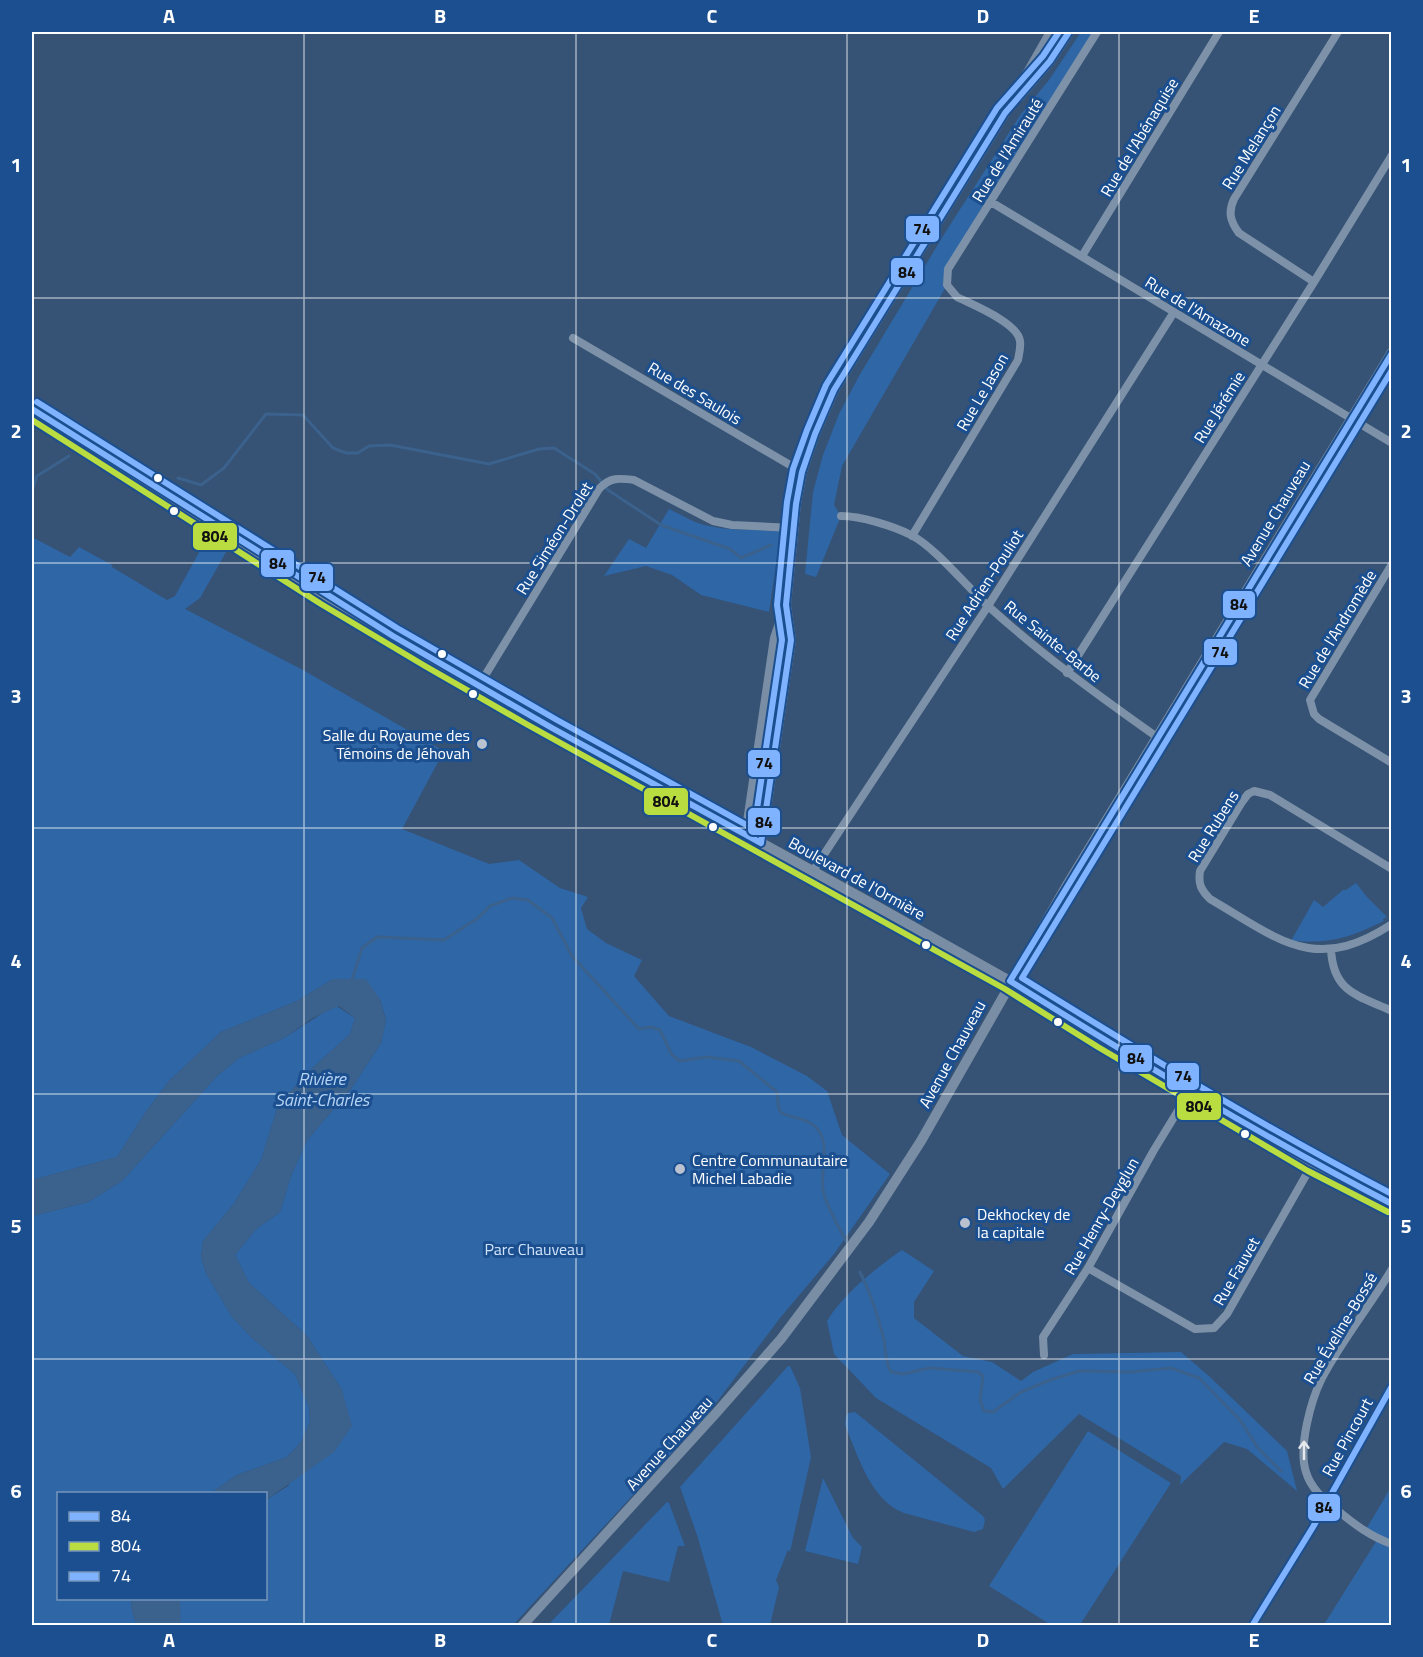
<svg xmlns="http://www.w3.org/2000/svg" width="1423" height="1657" font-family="'Titillium Web',sans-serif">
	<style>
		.green { fill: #2f66a5 }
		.water { fill: #3b618d }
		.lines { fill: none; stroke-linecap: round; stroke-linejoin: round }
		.stream { stroke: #3b618d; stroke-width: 3 }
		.street { stroke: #7d92a8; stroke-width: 8 }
		.secondary { stroke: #798da4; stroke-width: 10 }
		.bus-1-casing { stroke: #1b4f8f; stroke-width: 10 }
		.bus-2-casing { stroke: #1b4f8f; stroke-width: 10 }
		.bus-3-casing { stroke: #1b4f8f; stroke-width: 10 }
		.bus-1 { stroke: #80b3ff; stroke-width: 6 }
		.bus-2 { stroke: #b9dc41; stroke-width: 6 }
		.bus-3 { stroke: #80b3ff; stroke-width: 6 }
		.oneway { stroke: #e5e9ee }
		.grid { fill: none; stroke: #fff; stroke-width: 1.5; stroke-opacity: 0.55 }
		.bus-dot { fill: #fff; stroke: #1b4f8f; stroke-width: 2 }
		.poi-dot { fill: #b9c2ce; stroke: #1b4f8f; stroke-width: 2 }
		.labels { text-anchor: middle; stroke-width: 6; stroke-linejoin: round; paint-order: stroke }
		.street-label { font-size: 16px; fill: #fff; stroke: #1b4f8f }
		.poi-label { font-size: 16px; fill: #fff; stroke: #1b4f8f; text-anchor: start }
		.park-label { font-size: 16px; fill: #cfe3fa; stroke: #1b4f8f }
		.water-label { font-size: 18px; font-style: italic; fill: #b5d3f5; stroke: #1b4f8f }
		.line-badge { stroke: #1b4f8f; stroke-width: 2 }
		.pale-badge-label { font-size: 16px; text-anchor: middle; font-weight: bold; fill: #111 }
		.neatline { fill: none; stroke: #fff; stroke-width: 2 }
		.grid-label { font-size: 20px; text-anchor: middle; font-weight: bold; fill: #fff }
	</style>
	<rect width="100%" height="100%" fill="#365274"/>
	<!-- green -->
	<path class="green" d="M1081 32H1097L948 269 947 285 842 466 834 505 841 516 816 577 805 574 813 492 823 455 839 414 859 376 943 236 1021 114 1049 80Z
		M669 509C678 513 686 518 695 522 722 532 753 529 781 531L769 612 701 595 672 575 646 566 604 576 629 539 646 548Z
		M208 536 229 547 200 598 185 609 303 670 444 751 402 829 489 864 519 860 560 888 588 897 581 908 587 929 606 943 642 960 634 976 669 1016 751 1047 807 1076 827 1091 842 1135 890 1174 834 1254 780 1318 707 1415 512 1626H181L180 1623V1599L266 1598V1500L288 1486 342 1390 307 1336 249 1283 235 1255 256 1229 280 1212 291 1176 307 1140 351 1089 381 1043 386 1020 380 999 333 979 297 1001 221 1032 169 1081 145 1113 117 1157 32 1180V537L70 557 79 547 112 565V567L167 600 175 596Z
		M1356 883 1367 897 1387 917 1383 919 1384 921C1346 939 1333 943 1291 941L1314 900 1323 907 1343 890H1346Z
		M335 1005 355 1018 350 1034 307 1073 278 1106 261 1160 233 1205 203 1241 201 1257 206 1273 232 1317 252 1338 295 1374 309 1407 310 1422 301 1442 287 1457 237 1475 211 1493 58 1494V1598L132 1599 131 1606 136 1625 32 1626V1216L88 1202 122 1181 217 1076 239 1058 284 1038Z
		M902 1250 934 1271 914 1302V1318L963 1356 992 1362 1021 1381 1033 1372 1073 1354 1181 1352 1210 1377 1287 1451 1297 1491 1247 1449 1224 1442 1180 1485 1181 1476 1079 1414 1003 1489 991 1468 876 1398 834 1354 827 1321C843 1294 877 1267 902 1250Z
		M788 1366H790L800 1388 811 1457 790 1552 788 1550 776 1580 779 1587 770 1625H723L697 1535 680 1487Z
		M855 1412 983 1516 985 1520 983 1529 974 1532 904 1513C871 1501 858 1456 845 1425L846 1416 848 1413Z
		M1088 1431 1171 1483 1080 1625H1051L989 1586Z
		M823 1478 853 1538 862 1547 858 1564 805 1551Z
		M1391 1487V1620L1388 1625 1323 1626 1377 1540 1365 1531Z
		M667 1502 669 1503 685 1546H678L669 1582 623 1571 609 1625H548Z"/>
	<!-- water -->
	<path class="water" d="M333 979H366L380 999 386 1021 381 1043 351 1089 307 1140 291 1176 280 1212 256 1229 235 1255 249 1283 307 1336 342 1390 352 1426 334 1452 266 1500V1494L211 1493 237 1475 287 1457 301 1442 310 1422 309 1407 295 1374 252 1338 232 1317 206 1273 201 1257 203 1241 233 1205 261 1160 278 1106 307 1073 350 1034 355 1018 339 1006 314 1017 284 1038 239 1058 217 1076 122 1181 88 1202 32 1216V1180L117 1157 145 1113 169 1081 221 1032 297 1001Z
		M132 1599H180L181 1625H136L131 1606Z"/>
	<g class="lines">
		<!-- stream -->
		<path class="stream" d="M178 478 201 485 224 468 266 414 303 415 333 448 346 453H358L369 446 390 445 489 464 539 449 554 448 595 474 608 490 661 525 730 549 741 558 771 545
			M32 491 37 476 69 456
			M352 980 362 948 377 937 444 940 478 918 490 906 512 898 528 900 552 918 572 956 639 1029 651 1027 660 1030 672 1055 680 1061 706 1057 739 1061 777 1092C778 1097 777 1106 780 1111 783 1118 810 1116 819 1131 830 1149 820 1171 823 1190 825 1204 839 1227 846 1241
			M860 1272C872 1296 877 1314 884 1340 886 1351 885 1362 891 1372L903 1374 929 1368 978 1372 983 1376 980 1400 984 1411 993 1412 1021 1392 1050 1380 1079 1371 1131 1372 1171 1368 1199 1378 1240 1420 1258 1448 1281 1471"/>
		<!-- street -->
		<path class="street" d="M991 202 1392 443
			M1082 256 1219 32
			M1314 282 1239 233C1230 221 1228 212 1234 199L1338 32
			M573 338 802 472
			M841 516C861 516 893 526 911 535 936 548 966 586 988 606 1041 654 1099 696 1157 737
			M912 536 1018 360C1019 354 1021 347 1020 341 1018 323 973 305 957 297L947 285 948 269 1097 32
			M1392 564 1310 700 1314 714 1319 719 1392 763
			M1067 673 1314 282 1392 155
			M478 687 599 489C610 477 619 478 634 480L713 521 732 525 793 528
			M1392 869 1270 795 1254 791 1248 794 1242 802 1200 871C1198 884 1201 890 1210 899 1279 939 1314 975 1392 924
			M813 871 988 606 1174 312
			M1331 949C1333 992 1357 995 1392 1011
			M1088 1268 1195 1329 1214 1328 1227 1314 1313 1163
			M1392 1269C1370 1306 1342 1340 1322 1378 1311 1400 1298 1447 1306 1472 1311 1489 1324 1499 1337 1510 1354 1524 1371 1537 1392 1544
			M1044 1355 1043 1337 1088 1268 1154 1150 1190 1091
			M1252 1626 1313 1527 1392 1385"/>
		<!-- secondary -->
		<path class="secondary" d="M1019 97 1050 61 1069 32
			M32 409 69 434 158 489 326 596 429 658 532 717 878 907 1010 981 1103 1039 1190 1091 1313 1163 1392 1204
			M746 835 775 638 785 608
			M761 843 791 640 786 605 796 504 802 472 815 434 834 390 1005 113 1051 32
			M522 1626 717 1412 781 1339 869 1222 921 1141 1067 885 1392 352"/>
		<defs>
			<path id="bus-1" d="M1392 353 1010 981C1135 1059 1261 1136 1392 1204
				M32 409 393 636 552 728 761 843 791 640 786 605 796 504 802 472 815 434 834 390 1005 113 1050 61 1069 32
				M1252 1626 1313 1527 1392 1386"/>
			<path id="bus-2" d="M32 420 321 604 425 666 528 725 1005 989 1098 1047 1308 1171 1388 1212"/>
			<path id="bus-3" d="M1392 370 1022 978C1143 1053 1265 1128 1392 1194
				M37 402 397 628 557 720 754 829 782 640 777 605 787 502 793 469 807 430 826 385 997 108 1043 56 1059 32"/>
		</defs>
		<!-- bus-1 casing -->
		<use href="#bus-1" class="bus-1-casing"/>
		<!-- bus-2 casing -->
		<use href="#bus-2" class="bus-2-casing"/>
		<!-- bus-3 casing -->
		<use href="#bus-3" class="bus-3-casing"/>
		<!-- bus-1 -->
		<use href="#bus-1" class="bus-1"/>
		<!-- bus-2 -->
		<use href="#bus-2" class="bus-2"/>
		<!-- bus-3 -->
		<use href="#bus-3" class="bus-3"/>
	</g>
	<!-- one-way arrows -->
	<defs><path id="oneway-shaft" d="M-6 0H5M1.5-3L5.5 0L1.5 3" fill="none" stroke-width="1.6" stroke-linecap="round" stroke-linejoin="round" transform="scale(1.5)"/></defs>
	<use class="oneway" href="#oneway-shaft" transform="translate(1304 1450) rotate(-90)"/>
	<!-- grid -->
	<path class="grid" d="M304 32V1626M576 32V1626M847 32V1626M1119 32V1626M32 298H1392M32 563H1392M32 828H1392M32 1094H1392M32 1359H1392"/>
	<!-- markers -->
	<g class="bus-dot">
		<circle cx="158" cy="478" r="5"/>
		<circle cx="174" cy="511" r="5"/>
		<circle cx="442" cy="654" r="5"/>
		<circle cx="473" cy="694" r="5"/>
		<circle cx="713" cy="827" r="5"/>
		<circle cx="926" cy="945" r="5"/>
		<circle cx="1058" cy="1022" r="5"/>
		<circle cx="1245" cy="1134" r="5"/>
	</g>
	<g class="poi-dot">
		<circle cx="482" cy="744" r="6"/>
		<circle cx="680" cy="1169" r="6"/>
		<circle cx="965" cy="1223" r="6"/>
	</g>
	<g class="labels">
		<!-- street labels -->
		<g class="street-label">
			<text transform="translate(1139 137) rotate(-59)" y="6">Rue de l'Abénaquise</text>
			<text transform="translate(1251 147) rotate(-58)" y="6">Rue Melançon</text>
			<text transform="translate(1007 150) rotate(-58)" y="6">Rue de l'Amirauté</text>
			<text transform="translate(1198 311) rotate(31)" y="6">Rue de l'Amazone</text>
			<text transform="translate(982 392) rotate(-60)" y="6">Rue Le Jason</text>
			<text transform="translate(695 393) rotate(31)" y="6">Rue des Saulois</text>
			<text transform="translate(1219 407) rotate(-58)" y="6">Rue Jérémie</text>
			<text transform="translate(1275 513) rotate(-59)" y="6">Avenue Chauveau</text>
			<text transform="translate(554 538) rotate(-58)" y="6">Rue Siméon-Drolet</text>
			<text transform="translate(984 585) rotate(-57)" y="6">Rue Adrien-Pouliot</text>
			<text transform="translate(1337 629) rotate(-59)" y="6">Rue de l'Andromède</text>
			<text transform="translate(1053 641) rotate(39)" y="6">Rue Sainte-Barbe</text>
			<text transform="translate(1213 826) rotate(-58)" y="6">Rue Rubens</text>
			<text transform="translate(857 878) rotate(29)" y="6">Boulevard de l'Ormière</text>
			<text transform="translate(952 1054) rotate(-61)" y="6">Avenue Chauveau</text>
			<text transform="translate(1101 1216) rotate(-60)" y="6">Rue Henry-Deyglun</text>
			<text transform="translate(1236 1271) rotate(-60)" y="6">Rue Fauvet</text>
			<text transform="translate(1340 1328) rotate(-59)" y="6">Rue Éveline-Bossé</text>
			<text transform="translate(1347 1437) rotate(-61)" y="6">Rue Pincourt</text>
			<text transform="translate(669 1443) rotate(-48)" y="6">Avenue Chauveau</text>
		</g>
		<!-- poi labels -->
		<g class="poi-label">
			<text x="470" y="741" text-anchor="end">Salle du Royaume des<tspan x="470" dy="18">Témoins de Jéhovah</tspan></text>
			<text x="692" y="1166">Centre Communautaire<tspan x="692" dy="18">Michel Labadie</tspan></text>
			<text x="977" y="1220">Dekhockey de<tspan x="977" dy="18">la capitale</tspan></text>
		</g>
		<!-- park labels -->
		<g class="park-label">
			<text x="534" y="1255">Parc Chauveau</text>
		</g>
		<!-- water labels -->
		<g class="water-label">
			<text x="322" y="1085">Rivière<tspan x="322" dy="21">Saint-Charles</tspan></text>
		</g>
	</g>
	<g class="line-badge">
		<rect x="905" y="215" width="35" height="28" rx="6" fill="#80b3ff"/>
		<rect x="890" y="257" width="34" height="29" rx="6" fill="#80b3ff"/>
		<rect x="192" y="522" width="46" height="29" rx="6" fill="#b9dc41"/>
		<rect x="260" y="549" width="35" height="29" rx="6" fill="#80b3ff"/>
		<rect x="300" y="563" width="34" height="29" rx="6" fill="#80b3ff"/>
		<rect x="1222" y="590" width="34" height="29" rx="6" fill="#80b3ff"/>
		<rect x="1203" y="638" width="35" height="28" rx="6" fill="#80b3ff"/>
		<rect x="747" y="749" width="34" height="29" rx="6" fill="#80b3ff"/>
		<rect x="643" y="787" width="46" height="29" rx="6" fill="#b9dc41"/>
		<rect x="747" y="807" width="34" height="29" rx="6" fill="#80b3ff"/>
		<rect x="1119" y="1044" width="34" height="29" rx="6" fill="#80b3ff"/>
		<rect x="1166" y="1062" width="34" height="29" rx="6" fill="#80b3ff"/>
		<rect x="1176" y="1092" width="46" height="29" rx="6" fill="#b9dc41"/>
		<rect x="1307" y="1493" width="34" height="29" rx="6" fill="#80b3ff"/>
	</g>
	<g class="pale-badge-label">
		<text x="922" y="235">74</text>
		<text x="907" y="278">84</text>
		<text x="215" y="542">804</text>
		<text x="278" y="569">84</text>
		<text x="317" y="583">74</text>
		<text x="1239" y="610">84</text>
		<text x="1220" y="658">74</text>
		<text x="764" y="769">74</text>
		<text x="666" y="807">804</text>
		<text x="764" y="828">84</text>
		<text x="1136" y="1064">84</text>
		<text x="1183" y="1082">74</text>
		<text x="1199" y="1112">804</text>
		<text x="1324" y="1513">84</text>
	</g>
	<!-- border -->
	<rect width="1423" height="1657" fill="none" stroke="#1b4f8f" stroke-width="66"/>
	<!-- legend -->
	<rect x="57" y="1492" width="210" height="108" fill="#1b4f8f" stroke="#7695bc" stroke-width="1.5"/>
	<rect x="69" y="1512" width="30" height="9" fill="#80b3ff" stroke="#7695bc" stroke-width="1.5"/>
	<text x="111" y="1522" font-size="18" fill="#ffffff">84</text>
	<rect x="69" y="1542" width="30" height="9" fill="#b9dc41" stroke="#7695bc" stroke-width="1.5"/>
	<text x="111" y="1552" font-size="18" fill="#ffffff">804</text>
	<rect x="69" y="1572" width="30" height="9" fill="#80b3ff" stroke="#7695bc" stroke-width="1.5"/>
	<text x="111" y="1582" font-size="18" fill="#ffffff">74</text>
	<rect x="33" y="33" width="1357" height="1591" class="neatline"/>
	<g class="grid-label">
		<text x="169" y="23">A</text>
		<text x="440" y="23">B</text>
		<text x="712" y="23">C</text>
		<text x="983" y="23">D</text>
		<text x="1254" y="23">E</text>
		<text x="16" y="172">1</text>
		<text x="1406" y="172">1</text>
		<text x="16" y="438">2</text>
		<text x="1406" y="438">2</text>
		<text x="16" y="703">3</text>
		<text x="1406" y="703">3</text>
		<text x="16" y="968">4</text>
		<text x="1406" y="968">4</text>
		<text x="16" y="1233">5</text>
		<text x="1406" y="1233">5</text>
		<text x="16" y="1498">6</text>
		<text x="1406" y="1498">6</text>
		<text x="169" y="1647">A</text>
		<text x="440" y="1647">B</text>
		<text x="712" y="1647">C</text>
		<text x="983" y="1647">D</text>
		<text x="1254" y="1647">E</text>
	</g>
</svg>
